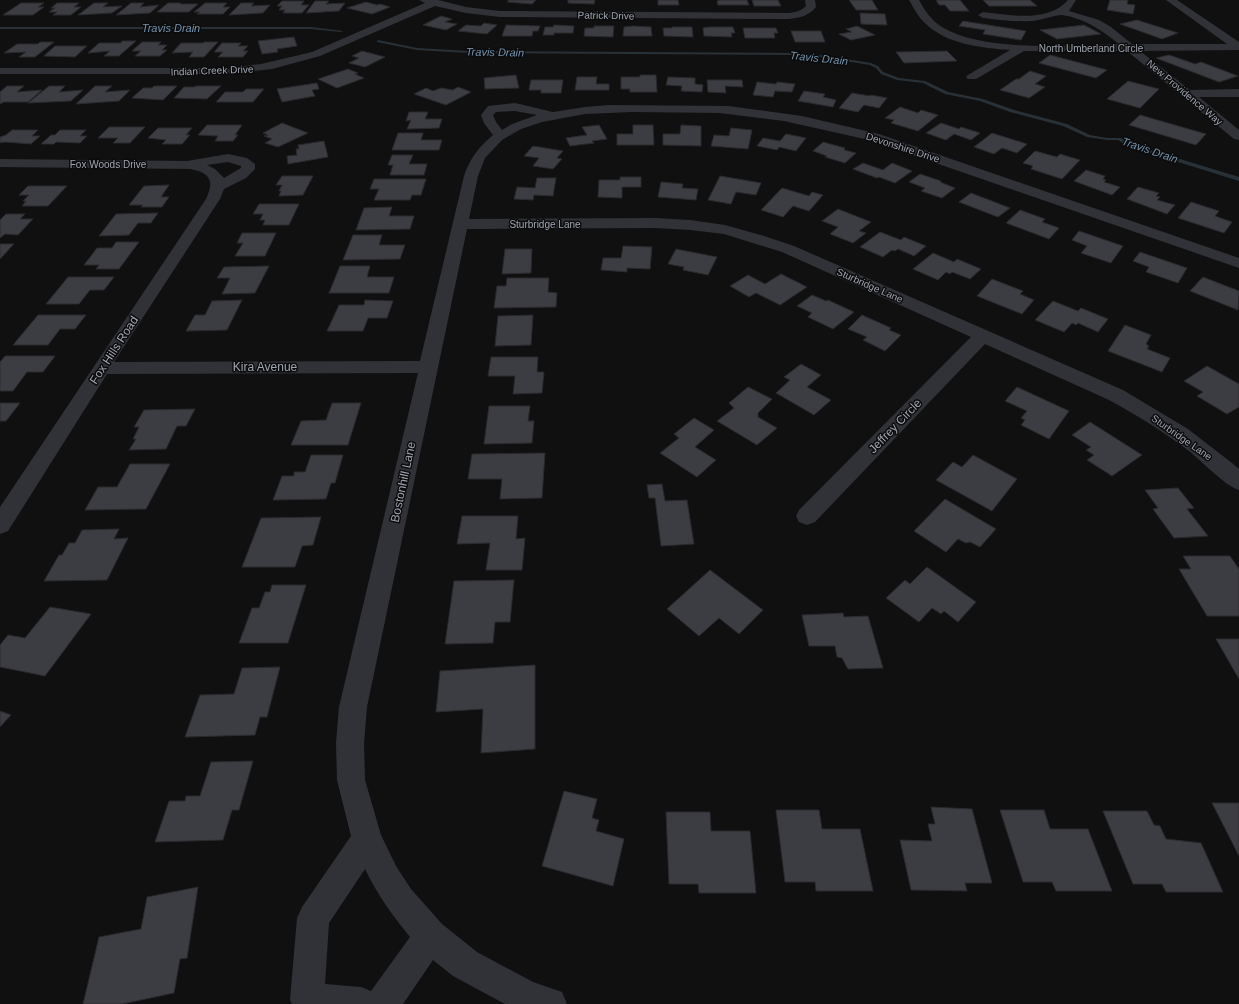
<svg xmlns="http://www.w3.org/2000/svg" width="1239" height="1004" font-family="Arial,sans-serif">
	<style>
		.lines { fill: none; stroke-linecap: round; stroke-linejoin: round }
		.stream { fill: #283137; fill-rule: evenodd }
		.building { fill: #3c3d42; stroke: #2a2a2e }
		.minor { fill: #313237; fill-rule: evenodd }
		.labels { text-anchor: middle; stroke-width: 3; stroke-linejoin: round; paint-order: stroke }
		.far-street-label { font-size: 10px; fill: #a1a6b3; stroke: #0b0b0c }
		.far-water-label { font-size: 11px; font-style: italic; fill: #7595b0; stroke: #0b0b0c }
		.street-label { font-size: 12px; fill: #a1a6b3; stroke: #0b0b0c }
	</style>
	<rect width="100%" height="100%" fill="#101011"/>
	<g class="lines">
		<!-- stream -->
		<path class="stream" d="M0 27H311L343 31 341 32 311 29H0Z
			M378 40 417 48 469 51 794 53 820 55 871 63 878 66 883 72 899 78 925 81 948 92 983 99 1014 110 1067 124 1090 135 1107 138H1121L1131 144 1239 177V181L1127 146 1118 140H1107L1087 137 1063 126 1010 112 980 101 945 94 923 83 897 80 881 74 876 68 870 65 820 57 794 55 469 53 417 50 377 42Z"/>
	</g>
	<!-- building -->
	<path class="building" d="M509 0H536L532 4 507 2Z
		M568 0H595L594 4 568 3Z
		M658 0H678L679 5H658Z
		M720 0H747L749 5H718L717 1Z
		M752 0H778L781 6H754Z
		M849 0H872L878 10H856Z
		M936 0H960L969 11H950L945 5H939Z
		M983 0H1030L1037 6H989Z
		M1110 0H1128L1127 4 1135 5 1133 14 1107 10Z
		M282 1H304L301 5H309L302 13H283L285 10H279L282 6H277Z
		M315 1H329L326 4 345 3 339 11 306 13Z
		M366 2 377 5 380 4 390 7 372 14 347 8Z
		M21 3H44L38 7H44L33 15H3Z
		M57 3H79L74 7H81L71 15H53L57 12H49L55 8H51Z
		M94 3H108L103 7 122 6 112 13 78 15Z
		M131 3H144L140 7 159 5 150 13 116 15Z
		M168 3H181L180 4H198L189 12H157Z
		M205 3H227L223 7H230L223 14H197L200 12H194Z
		M241 3H254L251 6 270 5 263 13 229 15Z
		M860 13 885 14 887 25 861 24Z
		M441 16 452 19 445 22 457 24 446 30 423 25Z
		M1137 20 1178 33 1162 39 1120 24Z
		M963 21 1026 31 1021 40 983 34 985 30 959 26Z
		M484 23 497 25 487 34 458 31 466 25 481 26Z
		M506 25 540 26 538 31H533L532 36H502Z
		M554 25 574 26 573 33H554V35H543L545 27H553Z
		M1084 25 1101 34 1057 39 1040 30Z
		M594 26H614L613 37 584 36 585 28H594Z
		M633 26 651 27 652 36H623L624 27Z
		M857 26 875 35 851 40 839 34 852 32 846 29Z
		M672 27H692L693 37 664 36 663 28H672Z
		M710 27H733L735 33H731L732 37 704 36 703 28Z
		M743 28H776L778 33H774L775 38H745Z
		M791 31H821L825 42H795Z
		M294 37 297 46 277 49 278 52 262 54 258 41Z
		M122 41H136L119 56H104L110 51 88 53 99 43H121Z
		M40 42H54L35 57H19L26 52 4 53 17 44H38Z
		M142 42H161L158 45H167L162 50H167L160 56H135L141 51H132Z
		M204 42H218L204 57H189L193 52 172 53 181 43H203Z
		M222 43H241L238 46H248L243 51H248L243 57H218L223 52H214Z
		M55 46H78H77H87L75 57 44 56Z
		M362 51 385 57 365 67 349 63 359 58 352 56Z
		M947 51 957 61 904 63 896 52Z
		M1050 55 1107 70 1096 78 1039 63Z
		M1169 55 1195 64 1201 62 1238 76 1219 82 1156 58Z
		M348 69 358 73 355 74 364 78 337 88 318 79Z
		M1030 71 1046 76 1035 84 1045 87 1029 98 1000 90 1016 79H1019Z
		M516 75 519 88 485 89 484 78Z
		M640 75H656L657 92H630V89H621V77H640Z
		M577 77H597L596 84H609V90H575Z
		M668 77 695 78V84L703 85 702 92 681 91 682 86 666 85Z
		M531 80H563L561 93H541V90H529Z
		M707 80H742L743 87 725 86 726 93 708 92Z
		M1128 81 1159 89 1140 108 1107 99Z
		M757 82 776 84 777 82 795 84 792 92 775 91 773 97 753 95Z
		M317 83 319 89 312 90 315 96 282 102 277 89Z
		M7 86H24L17 92 42 90 28 102H4L0 104V92Z
		M49 86H65L59 92 83 90 71 101 28 103Z
		M95 86H112L105 92 130 90 119 101 76 104Z
		M154 86H177L163 100 132 98 143 88H152Z
		M196 86H221L207 99 174 98 184 87H194Z
		M458 87 471 92 446 105 414 94 426 88 433 91 441 88 453 90Z
		M246 89H264L253 102H216L225 92H243Z
		M804 91 825 94 823 97 836 100 833 107 798 101Z
		M852 93 870 96 871 95 887 98 879 108 864 105 858 112 839 108Z
		M900 107 918 113 921 110 938 115 918 131 891 123 894 120 885 118Z
		M409 112H428L425 119H442L439 128 407 129 411 120 406 121Z
		M1140 115 1206 134 1196 145 1129 125Z
		M282 123 308 133 278 147 265 143 272 139 264 136 268 135 263 133Z
		M941 123 959 129 961 127 980 133 971 140 954 134 946 140 926 133Z
		M207 125H242L235 135H238L233 141H215L218 136 198 135Z
		M599 125 607 139 592 141 594 143 570 146 566 138 587 135 582 127Z
		M633 125H653L654 145H617V134H633Z
		M681 125 701 126V146L663 145V134H680Z
		M109 127H145L130 143H113L118 138H98Z
		M158 128H192L186 135H190L182 144H162L166 140 148 138Z
		M731 128 752 130 748 149 711 146 714 135 729 136Z
		M12 130H38L32 136H40L31 144 5 142 0 143V137L6 135Z
		M60 130H86L80 136H87L80 143 56 142 54 144H41L51 135H55Z
		M398 133H423L421 140H442L439 150H392Z
		M992 133 1027 144 1017 153 1002 148 994 154 974 147Z
		M786 134 806 138 796 151 779 147 777 150 757 146 763 138 780 141Z
		M324 141 328 157 288 164 287 156 297 155 296 149H299L298 145Z
		M823 142 845 148 844 150 856 153 845 163 825 157 827 156 813 151Z
		M533 146 563 151 557 158 562 159 553 169 533 166 539 158 524 156Z
		M1035 151 1057 157 1060 154 1080 160 1062 179 1031 169 1033 166 1023 163Z
		M392 155H413L409 164H427L424 175H390L393 165H388Z
		M863 163 883 170 892 163 912 171 895 183 879 177 877 178 853 169Z
		M1086 170 1105 176 1103 179 1106 180 1104 182 1120 187 1112 195 1074 181Z
		M920 174 941 181 940 182 955 188 942 198 921 191 925 188 909 182Z
		M282 176H313L303 195 279 196 281 191H279L282 185H276Z
		M720 176 761 183 756 195 736 192 731 204 708 200Z
		M620 177H641V187H622V198L598 197 599 180H620Z
		M537 178H556L553 196 534 195 533 200 514 199 517 187 535 188Z
		M374 179H426L421 195H412L410 200H374L379 189H370Z
		M661 182 683 184 682 188 698 189 696 200 658 197Z
		M169 185 161 197H169L162 207H141L143 205H129L144 186Z
		M28 186H67L48 206H22L26 201H23L29 195H19Z
		M1138 187 1159 193 1156 196 1160 197 1157 200 1175 205 1167 214 1127 199Z
		M782 188 809 196 812 192 823 195 809 211 793 206 783 217 761 210Z
		M971 193 1010 208 998 217 959 202Z
		M1191 202 1219 211 1215 216 1232 222 1224 233 1178 218Z
		M259 204H299L289 225H263L265 220H260L263 214H253Z
		M392 207 389 216H414L410 229 356 230 364 208Z
		M838 209 871 222 859 231 866 233 853 243 830 234 838 227 822 221Z
		M1020 210 1045 219 1042 222 1059 228 1049 239 1006 223Z
		M158 213 151 223H138L129 235 99 236 116 214Z
		M6 214H25L20 219H33L18 235 5 234 0 238V220Z
		M1079 231 1123 246 1111 263 1081 253 1087 246 1072 240Z
		M880 232 901 240 904 237 926 246 914 256 898 249 895 251 892 250 883 257 860 247Z
		M242 233H276L265 256H235L243 243H237Z
		M353 235H382L379 245H405L400 259 343 260Z
		M116 242H139L119 269H96L99 265H84L97 248H112Z
		M0 244H14L0 259Z
		M623 246 652 247 650 269 627 268V272L601 270 603 258H621Z
		M505 249H532L531 273 502 274Z
		M676 249 717 257 708 275 683 270 684 267 668 264Z
		M1140 252 1187 268 1178 283 1146 272 1149 267 1133 261Z
		M933 253 954 262 957 259 981 269 970 279 952 272 950 274 946 272 938 280 913 269Z
		M269 266 255 293 222 294 230 278H217L224 267Z
		M340 266H370L367 277H394L389 293H329Z
		M781 274 807 287 780 305 756 293 749 297 730 286 748 275 765 284Z
		M68 277H114L104 290H90L79 304H46Z
		M1203 277 1239 291 1238 310 1190 291Z
		M507 278H549L548 292 557 293 556 307 494 308 497 286H506Z
		M992 279 1023 291 1020 294 1034 300 1022 314 977 296Z
		M812 295 826 301 828 300 854 312 833 329 808 317 812 313 797 306Z
		M242 300 227 330 186 331 195 315H205L212 301Z
		M365 300 393 301 387 318H368L363 331H327L339 305H364Z
		M1053 301 1078 311 1081 308 1108 319 1098 332 1078 323 1076 325 1072 323 1064 332 1035 320Z
		M38 315H86L75 329H60L48 345H13Z
		M533 315 531 345 495 346 498 316Z
		M862 315 891 328 889 330 901 335 885 351 863 340 867 337 848 329Z
		M1125 325 1151 335 1146 344 1149 346 1147 349 1170 358 1162 372 1108 351Z
		M5 356H55L43 372H27L13 391H0V362Z
		M491 357H538L537 372H544L542 393 513 394 515 376H488Z
		M801 364 821 375 807 387 831 400 814 415 776 393 790 380 784 377Z
		M1207 366 1239 384V407L1227 414 1197 396 1203 392 1184 381Z
		M748 387 772 399 758 413V417L777 428 757 445 717 421 734 408 729 403Z
		M1017 387 1069 411 1049 439 1021 425 1025 420 1021 418 1027 411 1005 401Z
		M0 403H20L6 421H0Z
		M332 403H361L348 445H291L301 421 326 420Z
		M489 406H530L528 421H534L532 443 484 444Z
		M195 409 186 426H177L166 449 129 450 136 439H133L139 427H134L144 410Z
		M694 418 714 430 695 447 716 460 697 477 660 453 679 438 674 434Z
		M1090 422 1142 455 1112 476 1087 460 1094 455 1086 450 1091 447 1072 435Z
		M545 453 542 498 500 499 502 479H468L472 454Z
		M311 455H343L335 483H331L326 499 273 500 282 476H294V472H305Z
		M973 455 1017 479 992 511 936 480 953 462 962 467Z
		M130 464H170L146 509 85 510 98 487H117Z
		M662 484 665 501 687 500 694 544 661 546 655 498H649L647 485Z
		M1178 488 1194 508 1187 509 1208 536 1174 538 1153 509 1158 508 1145 490Z
		M945 499 996 529 980 547 970 542 966 543 958 539 946 552 914 531Z
		M462 516H518L516 539 525 538 522 570H486L490 543 457 544Z
		M321 517 313 545 302 546 295 567H242L261 518Z
		M119 529 114 539 128 538 107 580 44 581 59 555H62L69 543H75L82 530Z
		M1183 556H1230L1239 569V616H1207L1179 569H1191Z
		M927 567 976 602 958 622 944 611 941 614 932 608 919 622 886 598 905 580 910 584Z
		M710 570 763 610 739 634 719 618 699 636 667 609Z
		M514 580 510 622H495L493 643 445 644 454 581Z
		M272 585H306L288 643H239L252 608H259L265 592H270Z
		M50 607 91 614 45 676 0 667V645L8 635 25 638Z
		M843 613 844 617 868 616 883 668 848 669 842 658 837 657 835 646H809L802 615Z
		M1216 639H1239V679Z
		M535 665V749L481 753 483 709 436 712 440 671Z
		M280 667 267 717H260L255 735 185 737 200 695 234 694 242 668Z
		M0 711 11 715 0 727Z
		M253 761 239 810H232L223 840 155 842 169 801H185L186 796H200L211 762Z
		M564 791 597 799 592 818 599 820 596 831 624 839 613 886 542 866Z
		M1212 803H1239V856Z
		M931 807 972 809 992 883H965L967 891 911 890 900 840 932 841 928 824H935Z
		M776 810H819L822 829H860L873 891H816L815 882H785Z
		M1000 810H1044L1050 829H1088L1112 891H1056L1052 882H1023Z
		M1103 811H1147L1154 825 1160 826 1166 839 1201 843 1223 892H1166L1162 884H1133Z
		M666 812H710L711 831H750L756 893H699L698 884H669Z
		M198 887 187 958 180 959 174 993 122 1004H83L99 937 141 929 147 897Z"/>
	<g class="lines">
		<!-- minor -->
		<path class="minor" d="M419 0H438L466 7 500 11 785 13C793 13 800 12 806 6L805 0H815L816 7C807 18 794 19 781 19L500 17 466 13 435 6 320 56 272 69 228 74H0V68H228L261 64 312 52 425 3Z
			M909 0H919C925 11 931 20 942 27 985 53 1070 45 1119 44 1103 31 1084 18 1062 15 1055 15 1041 20 1032 21 1016 22 999 20 983 18L978 15 983 12C1010 15 1048 23 1068 0H1076L1069 11 1099 20 1111 27 1132 44H1227L1166 0H1177L1239 42V50L1140 51 1190 90 1239 89V97H1199L1239 130V140L1234 139 1127 51H1024L976 79H968L966 77 968 75 1010 50C982 48 945 44 925 23 918 17 914 8 909 0Z
			M515 103 553 112 585 107 609 105 728 106 802 116 879 134 1239 258V268L869 140 784 121 719 113 632 112 585 114 542 122 521 129 502 140 485 158 478 176 469 219 655 218 690 220 725 225 764 236 794 246 1123 390 1188 429 1232 463 1239 469V490C1225 486 1202 461 1189 451 1164 432 1137 415 1109 400L985 344 815 522 807 525 799 522 796 516 799 510 971 337 782 252 724 234 690 230 655 228 467 229 367 707 364 743 365 780 381 835 396 866 411 889 442 924 477 952 533 982 562 992 567 1004H505L453 976 433 960 403 1004H292L290 1000 297 918 302 907 351 836 337 780 336 743 339 707 418 373 107 374 8 531 0 534V507L206 199C215 180 210 173 190 169L0 167V159L187 161 228 154 247 158 255 164V169L246 178 224 189 220 199 114 362 420 361 464 176C471 157 478 148 493 135L484 123 481 115 488 106ZM515 111 537 115 512 124 502 130 496 122 493 115 496 112ZM228 162 241 166V168L224 178 215 169 207 165ZM365 869C377 894 392 915 410 937L371 991 361 987 325 984 329 923Z"/>
	</g>
	<g class="labels">
		<!-- far-street labels -->
		<g class="far-street-label">
			<text transform="translate(606 15) rotate(1)" y="4">Patrick Drive</text>
			<text x="1091" y="52">North Umberland Circle</text>
			<text transform="translate(212 70) rotate(-2)" y="4">Indian Creek Drive</text>
			<text transform="translate(1185 92) rotate(40)" y="4">New Providence Way</text>
			<text transform="translate(903 147) rotate(18)" y="4">Devonshire Drive</text>
			<text x="108" y="168">Fox Woods Drive</text>
			<text x="545" y="228">Sturbridge Lane</text>
			<text transform="translate(870 285) rotate(24)" y="4">Sturbridge Lane</text>
			<text transform="translate(1182 437) rotate(35)" y="4">Sturbridge Lane</text>
		</g>
		<!-- far-water labels -->
		<g class="far-water-label">
			<text x="171" y="32">Travis Drain</text>
			<text transform="translate(495 52) rotate(1)" y="4">Travis Drain</text>
			<text transform="translate(819 58) rotate(6)" y="4">Travis Drain</text>
			<text transform="translate(1150 150) rotate(19)" y="4">Travis Drain</text>
		</g>
		<!-- street labels -->
		<g class="street-label">
			<text transform="translate(114 350) rotate(-57)" y="4">Fox Hills Road</text>
			<text x="265" y="371">Kira Avenue</text>
			<text transform="translate(895 426) rotate(-46)" y="4">Jeffrey Circle</text>
			<text transform="translate(403 482) rotate(-78)" y="4">Bostonhill Lane</text>
		</g>
	</g>
</svg>
